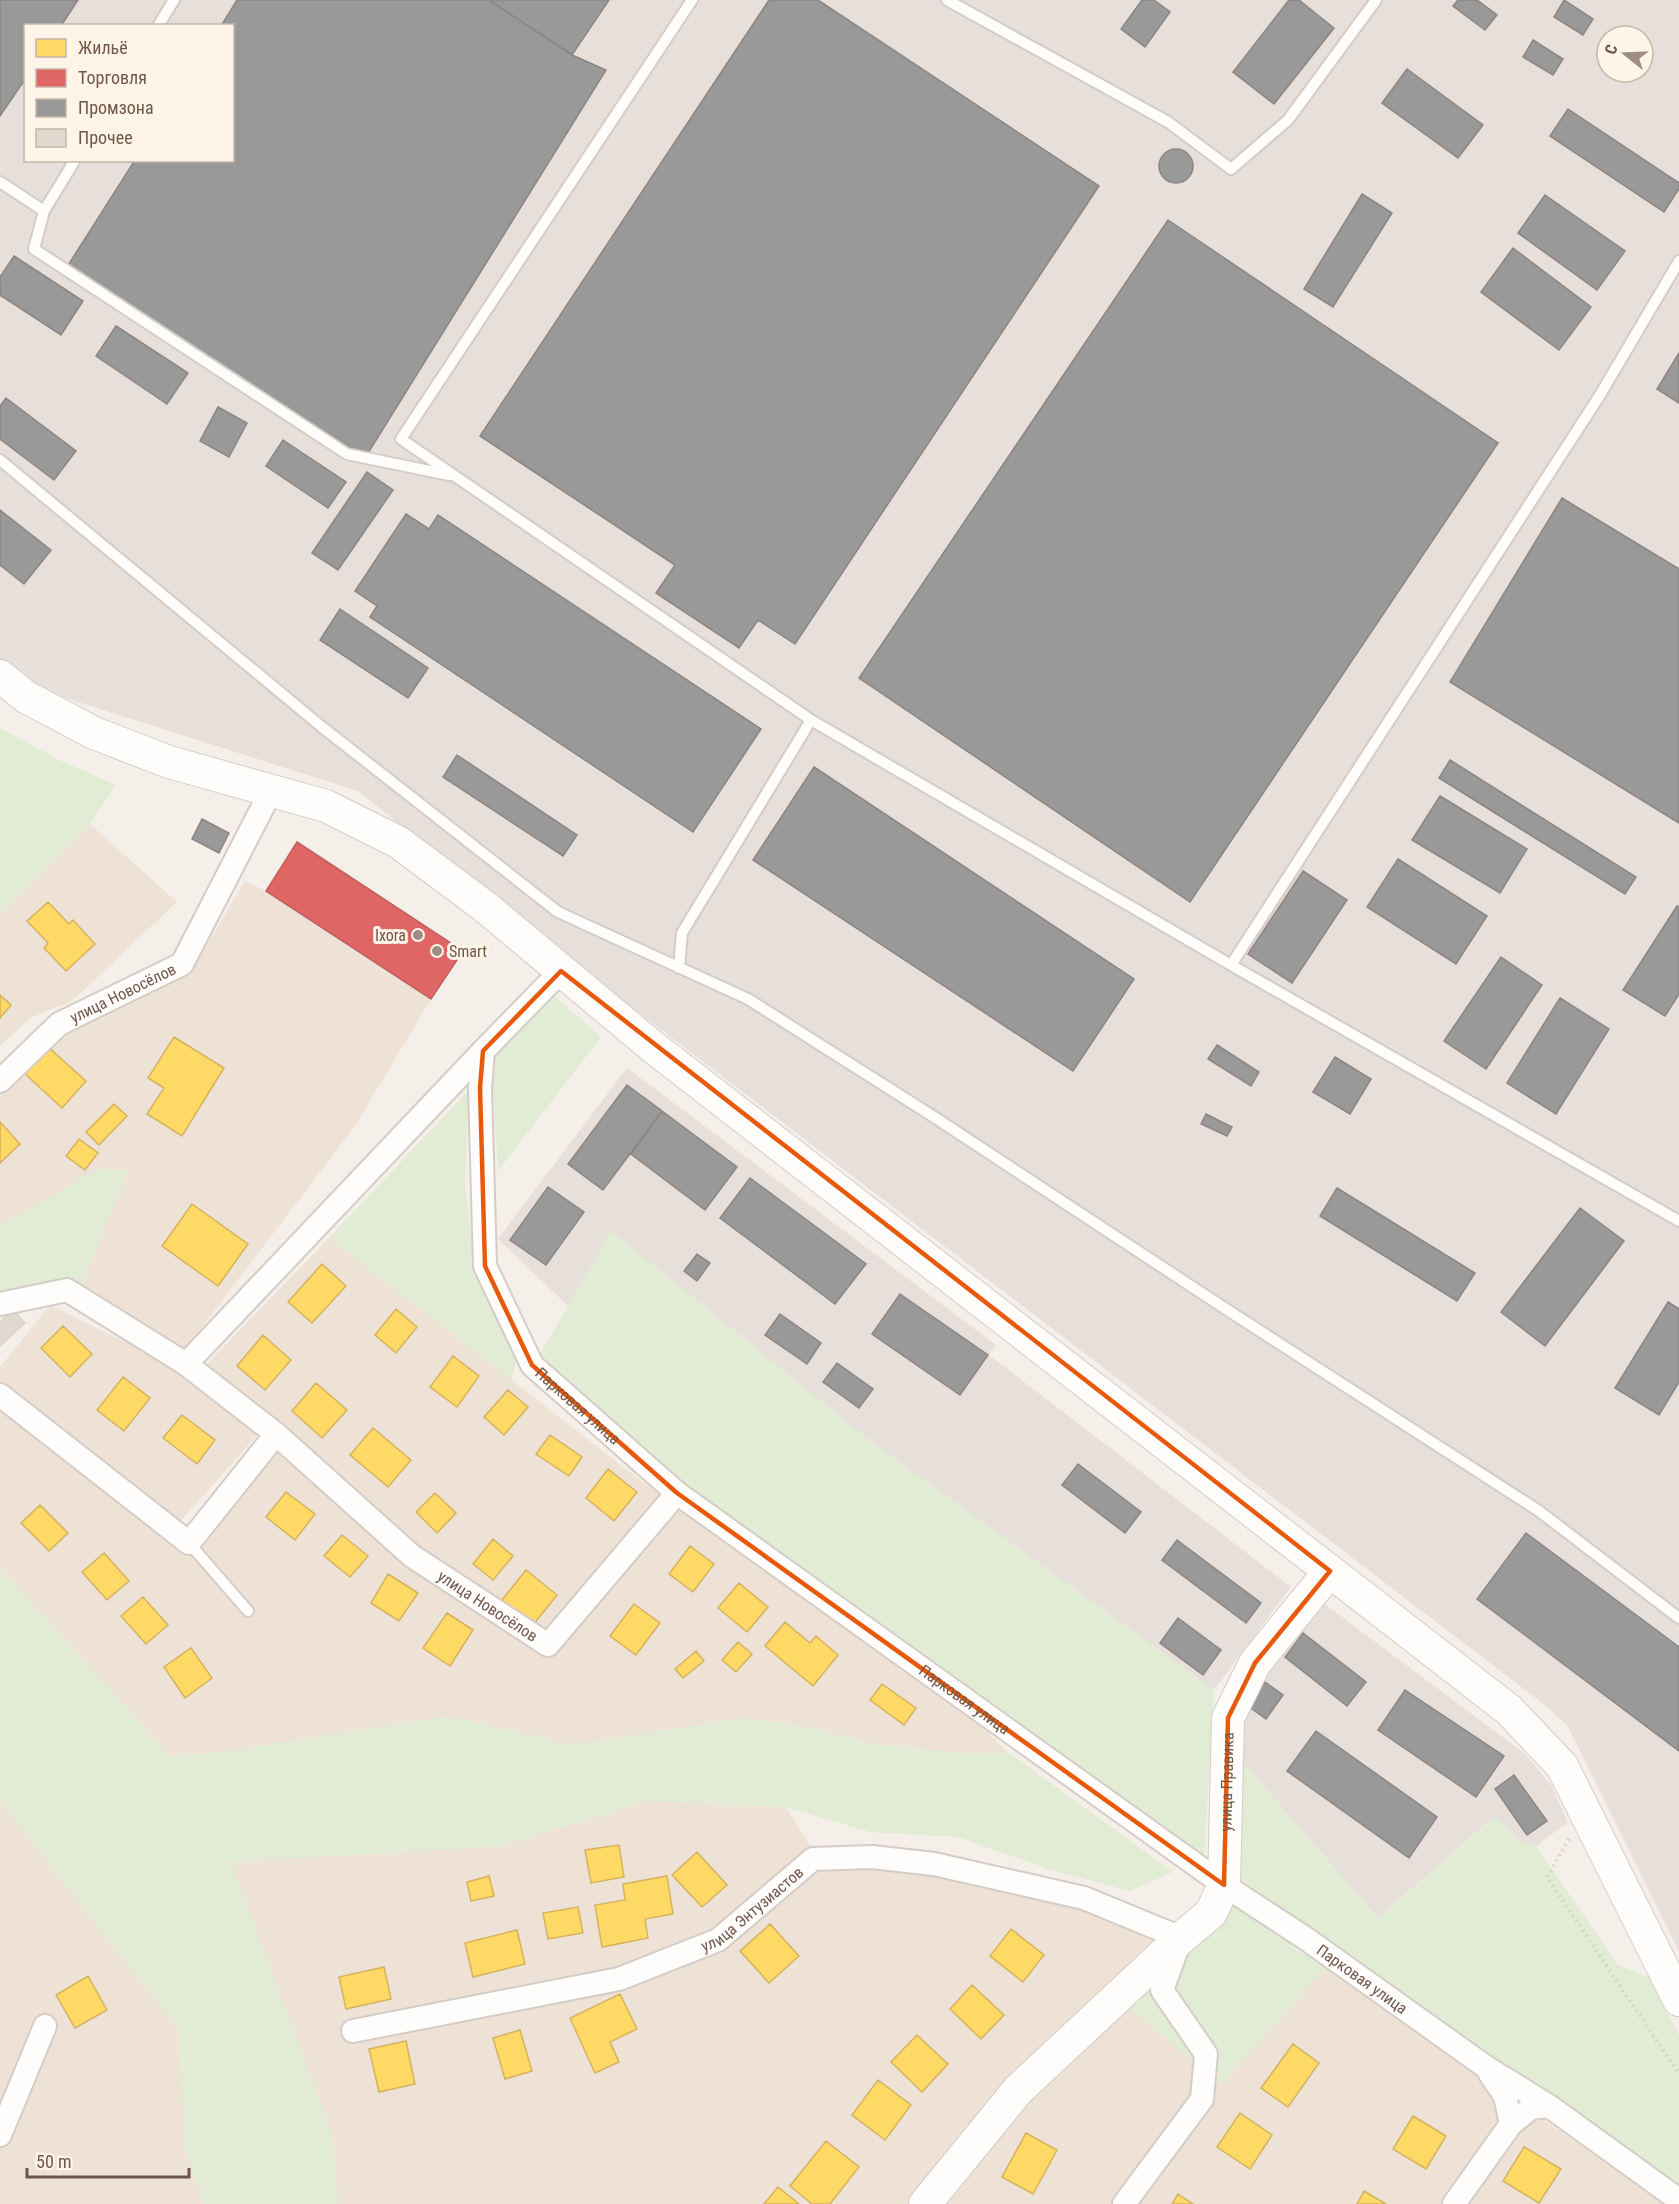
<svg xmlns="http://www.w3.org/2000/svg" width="1679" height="2204" font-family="'Roboto Condensed',sans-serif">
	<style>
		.residential { fill: #eee2d6 }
		.industrial { fill: #e7dfd9; fill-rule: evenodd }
		.green { fill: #e2ebd4 }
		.homes { fill: #ffd966; stroke: #d4b25e; stroke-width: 1.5 }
		.shops { fill: #e06666; stroke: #bf615e; stroke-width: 1.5 }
		.industry { fill: #999; stroke: #8d8581; stroke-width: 1.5 }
		.building { fill: #e1d8d0; stroke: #ded2cb; stroke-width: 1.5 }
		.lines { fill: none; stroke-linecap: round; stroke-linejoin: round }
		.lane-casing { stroke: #d4ccc6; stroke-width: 14 }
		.street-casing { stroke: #d4ccc6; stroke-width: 26 }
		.secondary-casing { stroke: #d4ccc5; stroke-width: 34 }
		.path { stroke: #d6ceca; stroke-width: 4; stroke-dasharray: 1.5 4.5; stroke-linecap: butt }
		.lane { stroke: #fefdfc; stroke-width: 10 }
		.street { stroke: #fefdfc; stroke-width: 22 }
		.secondary { stroke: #fefdfc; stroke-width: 32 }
		.marked { fill: none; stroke: #e8590c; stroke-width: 4.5; stroke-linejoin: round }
		.poi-dot { fill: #9f8c82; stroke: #fef5e8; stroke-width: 2 }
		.labels { text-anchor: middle; stroke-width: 6; stroke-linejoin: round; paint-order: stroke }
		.poi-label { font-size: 16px; fill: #71564a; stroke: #fef5e8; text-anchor: end }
		.street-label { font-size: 16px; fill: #71564a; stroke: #fef5e8 }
	</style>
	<rect width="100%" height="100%" fill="#f5efe9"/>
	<!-- residential -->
	<path class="residential" d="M90 824 177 902 72 1001 30 1018 0 1046V914Z
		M245 881 266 891 431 999 355 1126 183 1352 82 1285 127 1171 0 1226V1090L60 1032 190 972Z
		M329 1238 662 1497 546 1637 422 1553 205 1366Z
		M50 1305 172 1365 258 1434 178 1524 0 1385V1367Z
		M0 1408 182 1549 208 1539 276 1452 409 1566 544 1655 677 1508 983 1728 1009 1753H963L873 1744 802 1726 744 1718 572 1745 448 1716 242 1749 171 1757 0 1567Z
		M0 1801 179 2030 184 2145 204 2204H0Z
		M648 1801 786 1807 821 1863 884 1865 1053 1896 1163 1933 1105 1987 1328 1966 1516 2101 1667 2204H338L331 2131 230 1862 501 1846Z"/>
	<!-- industrial -->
	<path class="industrial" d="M0 0H1679V1951L1567 1725 1541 1702 570 960 358 791 34 688 0 661ZM26 26H232V160H26ZM1607 36H1643V72H1607Z
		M627 1068 996 1345 989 1355 1291 1587 1214 1690 869 1440 612 1232 568 1306 498 1239Z
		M1322 1602 1524 1753 1551 1785 1568 1822 1536 1846 1518 1840 1494 1817 1378 1918 1237 1756 1240 1715 1268 1669Z"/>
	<!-- green -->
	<path class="green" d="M0 728 59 760 116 785 90 824 0 914Z
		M552 994 601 1037 498 1171 493 1091 495 1055Z
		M469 1090 465 1185 476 1270 517 1359 511 1380 329 1238Z
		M100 1168 128 1171 82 1285 61 1280 0 1294V1226Z
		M611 1231 869 1440 1214 1690 1204 1859 680 1484 538 1358Z
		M0 1567 171 1757 242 1749 448 1716 572 1745 744 1718 802 1726 873 1744 963 1753H1009L1173 1872 1130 1891 1051 1870 958 1837 870 1832 786 1807 648 1801 501 1846 231 1862 331 2131 338 2204H204L184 2145 179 2030 0 1801Z
		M1237 1756 1378 1918 1495 1817 1518 1840 1536 1846 1618 1965 1650 1978 1679 2035V2204L1351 1958 1238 1877Z
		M1231 1902 1276 1932 1296 1950 1328 1966 1221 2085 1122 2002Z"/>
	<!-- homes -->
	<path class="homes" d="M48 902 69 924 73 920 95 944 66 971 44 948 48 943 27 921Z
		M0 995 11 1005 0 1018Z
		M174 1037 224 1068 182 1136 147 1114 164 1088 148 1078Z
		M47 1046 86 1081 62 1108 23 1072Z
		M114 1104 127 1116 99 1145 86 1132Z
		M0 1122 20 1144 0 1163Z
		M79 1139 98 1153 85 1170 66 1156Z
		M192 1204 248 1244 218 1286 162 1246Z
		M322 1264 346 1286 312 1323 288 1302Z
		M396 1309 417 1327 396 1353 375 1335Z
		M63 1326 92 1354 70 1377 41 1348Z
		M263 1335 291 1360 265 1390 237 1366Z
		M453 1356 479 1376 457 1407 430 1387Z
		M123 1377 150 1398 124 1431 97 1410Z
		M316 1383 347 1410 322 1438 292 1411Z
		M508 1390 528 1407 504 1435 484 1417Z
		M182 1415 215 1440 197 1464 163 1438Z
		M373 1428 411 1460 388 1487 350 1455Z
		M550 1435 582 1457 569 1476 536 1454Z
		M608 1469 637 1492 614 1521 586 1498Z
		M286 1492 315 1514 295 1540 266 1517Z
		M435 1493 456 1513 437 1533 416 1512Z
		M40 1505 68 1533 49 1551 21 1523Z
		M342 1535 368 1556 350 1577 324 1556Z
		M493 1539 513 1556 493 1580 473 1564Z
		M690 1546 714 1564 693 1592 669 1574Z
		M104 1553 129 1581 107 1600 82 1572Z
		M526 1570 557 1595 533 1625 502 1600Z
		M388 1574 418 1593 399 1621 371 1603Z
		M739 1583 768 1607 747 1632 718 1608Z
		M143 1597 168 1625 146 1644 121 1616Z
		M634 1604 660 1623 636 1655 610 1636Z
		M447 1613 473 1630 450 1666 423 1648Z
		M785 1622 810 1643 816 1636 838 1655 813 1686 765 1646Z
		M738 1642 752 1654 736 1672 722 1660Z
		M191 1648 212 1678 185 1698 164 1667Z
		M696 1651 704 1661 683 1678 675 1669Z
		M882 1684 916 1708 904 1725 870 1700Z
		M619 1845 624 1877 591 1883 585 1850Z
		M697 1852 727 1885 702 1907 672 1875Z
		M489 1876 494 1896 471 1901 467 1882Z
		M667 1876 673 1914 645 1919 648 1938 602 1947 595 1905 625 1900 623 1884Z
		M578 1907 583 1933 548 1939 543 1913Z
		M770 1924 799 1956 769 1983 740 1951Z
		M1011 1929 1044 1955 1023 1982 990 1956Z
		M517 1930 525 1964 473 1977 465 1943Z
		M384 1967 391 1999 346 2009 339 1977Z
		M88 1976 107 2010 75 2028 56 1995Z
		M972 1985 1004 2015 981 2039 950 2009Z
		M620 1994 637 2029 610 2042 619 2062 595 2073 570 2018Z
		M520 2030 532 2071 505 2079 493 2038Z
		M917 2035 948 2064 922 2092 891 2062Z
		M406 2041 415 2084 379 2092 369 2049Z
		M1293 2044 1319 2063 1288 2107 1261 2088Z
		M878 2080 911 2105 885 2140 852 2115Z
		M1240 2113 1272 2135 1250 2169 1217 2147Z
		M1413 2116 1446 2136 1426 2169 1393 2149Z
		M1026 2133 1057 2150 1033 2194 1002 2177Z
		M826 2141 859 2167 830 2204H812L790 2186Z
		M1524 2147 1561 2169 1539 2203 1503 2181Z
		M778 2187 799 2204H764Z
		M1364 2191 1386 2204H1357Z
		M1178 2194 1193 2204H1172Z"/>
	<!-- shops -->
	<path class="shops" d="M297 842 463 951 431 999 266 891Z"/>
	<!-- industry -->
	<path class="industry" d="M0 0H78L61 26H26V78L0 116Z
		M237 0H489L572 55 606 70 365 458 65 270 135 160H232V26H221Z
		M489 0H609L572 55Z
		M769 0H818L1099 186 795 644 758 620 739 648 656 593 675 565 480 436Z
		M1142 0H1154L1170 12 1145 47 1121 29Z
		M1289 0H1299L1334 28 1274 104 1233 72Z
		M1458 0H1477L1497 15 1485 30 1453 6Z
		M1564 0 1593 19 1583 35 1554 17Z
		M1533 40 1563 59 1553 75 1523 57Z
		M1407 69 1483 125 1458 158 1382 103Z
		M1568 109 1679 183V189L1664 212 1550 136Z
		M1159 166a17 17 0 1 1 34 0a17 17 0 1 1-34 0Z
		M1362 194 1392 213 1333 307 1304 289Z
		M1545 195 1625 251 1597 290 1518 233Z
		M1168 220 1498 443 1190 902 859 678Z
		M1513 248 1591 307 1559 350 1481 292Z
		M14 256 83 301 61 335 0 295V277Z
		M116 326 188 373 167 404 96 356Z
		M1679 353V403L1657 389Z
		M6 398 76 451 54 480 0 439V406Z
		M218 407 247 423 229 457 200 441Z
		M283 440 346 482 328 508 266 466Z
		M367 472 393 490 338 570 312 553Z
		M1562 498 1679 569V823L1450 682Z
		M0 510 51 550 24 584 0 565Z
		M406 514 429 529 438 515 761 729 693 832 370 617 377 606 355 591Z
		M340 609 428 668 408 698 320 640Z
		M457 755 577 835 563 856 443 777Z
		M1450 760 1636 877 1625 894 1439 778Z
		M814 767 1134 979 1073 1071 753 860Z
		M1440 796 1527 849 1500 893 1412 840Z
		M202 819 229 833 219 853 192 839Z
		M1398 859 1487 916 1456 964 1367 907Z
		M1303 871 1347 900 1292 983 1248 954Z
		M1677 906 1679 907V994L1665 1016 1623 990Z
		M1501 957 1542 985 1486 1069 1444 1041Z
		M1560 998 1609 1029 1556 1114 1507 1083Z
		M1217 1045 1259 1072 1251 1086 1208 1059Z
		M1335 1057 1371 1079 1350 1114 1313 1092Z
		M627 1085 662 1111 603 1190 568 1164Z
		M662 1111 737 1167 705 1210 631 1154Z
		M1206 1114 1232 1127 1227 1136 1201 1124Z
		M750 1178 866 1264 835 1304 720 1218Z
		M548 1187 584 1212 546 1265 510 1240Z
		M1337 1188 1475 1273 1457 1301 1320 1216Z
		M1580 1208 1624 1241 1545 1346 1501 1312Z
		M697 1254 710 1263 697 1281 684 1271Z
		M900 1294 988 1355 960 1395 872 1334Z
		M1668 1302 1679 1309V1382L1659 1415 1615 1388Z
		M780 1314 821 1343 807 1364 765 1335Z
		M837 1363 873 1389 859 1408 823 1382Z
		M1078 1464 1141 1512 1125 1533 1062 1485Z
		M1526 1533 1679 1647V1751L1477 1599Z
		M1177 1540 1261 1603 1246 1623 1162 1560Z
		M1178 1618 1221 1650 1203 1675 1160 1643Z
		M1303 1633 1366 1682 1347 1706 1285 1657Z
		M1265 1682 1283 1695 1266 1719 1248 1706Z
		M1405 1690 1504 1756 1476 1797 1378 1730Z
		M1316 1731 1437 1817 1409 1858 1287 1771Z
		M1514 1775 1547 1821 1527 1835 1495 1789Z"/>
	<!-- building -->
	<path class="building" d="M13 1310 25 1323 0 1346V1322Z"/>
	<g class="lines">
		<defs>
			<path id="lane" d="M947 0 1168 122 1231 169 1288 120 1376 0
				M158 26 174 0
				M0 182 44 211 34 249 347 454 449 475
				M44 211 75 160
				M0 460 322 727 558 912 748 999 931 1115 1229 1311 1539 1511 1679 1618
				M811 720 1231 965 1679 1221
				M1231 965 1600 395 1679 261
				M679 968 682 933 811 720 401 439 692 0
				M189 1543 248 1611"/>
			<g id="street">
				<path id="s1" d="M561 971 483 1051 480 1088 485 1266 532 1365 677 1493 1224 1885 1305 1938 1486 2067 1549 2106 1679 2200"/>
				<path id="s2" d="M0 1081 59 1024 182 964 271 791"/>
				<path id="s3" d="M0 1304 67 1290 186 1364 276 1434 412 1556 548 1645 677 1493"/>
				<path d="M186 1364 483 1051"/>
				<path d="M0 1395 189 1543 276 1434"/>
				<path id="s4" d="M353 2031 619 1979 718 1940 813 1859 872 1857 934 1864 1084 1898 1181 1938 1162 1990 1206 2054 1202 2099 1124 2204"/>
				<path d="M1490 2074 1505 2096 1511 2124"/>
				<path d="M0 2135 45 2026"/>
				<path d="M1454 2204 1511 2124 1531 2108 1549 2106"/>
			</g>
			<g id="secondary">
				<path d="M0 676 26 697 94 733 169 762 326 806 398 842 484 906 653 1047 1509 1710 1562 1766 1679 2000"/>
				<path id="s5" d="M925 2204 1018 2090 1181 1938 1211 1913 1224 1885 1228 1718 1255 1663 1330 1571"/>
			</g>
		</defs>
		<!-- lane casing -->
		<use href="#lane" class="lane-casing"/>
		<!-- street casing -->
		<use href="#street" class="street-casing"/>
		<!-- secondary casing -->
		<use href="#secondary" class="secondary-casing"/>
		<!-- path -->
		<path class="path" d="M1569 1839 1547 1877 1679 2074"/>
		<!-- lane -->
		<use href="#lane" class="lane"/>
		<!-- street -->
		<use href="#street" class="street"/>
		<!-- secondary -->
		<use href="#secondary" class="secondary"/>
	</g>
	<!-- marked area -->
	<path class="marked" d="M561 971 1330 1571 1255 1663 1228 1718 1224 1885 677 1493 532 1365 485 1266 480 1088 483 1051Z"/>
	<!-- markers -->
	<g class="poi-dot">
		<circle cx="418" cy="935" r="6"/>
		<circle cx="437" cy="951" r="6"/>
	</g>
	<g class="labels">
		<!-- poi labels -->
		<g class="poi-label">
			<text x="406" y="941">Ixora</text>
			<text x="449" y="957" text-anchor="start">Smart</text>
		</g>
		<!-- street labels -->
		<g class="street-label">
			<text dy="6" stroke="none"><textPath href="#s2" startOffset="153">улица Новосёлов</textPath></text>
			<text dy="6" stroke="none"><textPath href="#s1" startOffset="498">Парковая улица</textPath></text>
			<text dy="6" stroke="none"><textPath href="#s3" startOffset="596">улица Новосёлов</textPath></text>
			<text dy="6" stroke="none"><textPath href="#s1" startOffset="984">Парковая улица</textPath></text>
			<text dy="6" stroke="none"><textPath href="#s5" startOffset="543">улица Правика</textPath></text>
			<text dy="6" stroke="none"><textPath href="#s4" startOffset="423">улица Энтузиастов</textPath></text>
			<text dy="6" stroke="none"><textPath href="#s1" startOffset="1470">Парковая улица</textPath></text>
		</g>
	</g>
	<!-- legend -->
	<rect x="24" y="24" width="210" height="138" fill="#fef5e8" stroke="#c6b5a9" stroke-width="1.5"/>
	<rect x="36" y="39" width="30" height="18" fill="#ffd966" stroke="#c6b5a9" stroke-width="1.5"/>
	<text x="78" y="54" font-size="18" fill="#71564a">Жильё</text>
	<rect x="36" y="69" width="30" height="18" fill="#e06666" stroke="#c6b5a9" stroke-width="1.5"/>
	<text x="78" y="84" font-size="18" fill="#71564a">Торговля</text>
	<rect x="36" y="99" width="30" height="18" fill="#999999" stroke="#c6b5a9" stroke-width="1.5"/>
	<text x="78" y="114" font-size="18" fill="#71564a">Промзона</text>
	<rect x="36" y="129" width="30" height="18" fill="#e1d8d0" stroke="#c6b5a9" stroke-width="1.5"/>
	<text x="78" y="144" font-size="18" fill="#71564a">Прочее</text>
	<!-- north arrow -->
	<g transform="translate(1625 54) rotate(288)"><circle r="28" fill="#fef5e8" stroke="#c6b5a9" stroke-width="1.5"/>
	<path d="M0-4.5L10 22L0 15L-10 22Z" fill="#9f8c82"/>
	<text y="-9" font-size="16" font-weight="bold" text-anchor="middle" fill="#71564a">С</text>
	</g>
	<!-- scale -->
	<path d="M27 2168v9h162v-9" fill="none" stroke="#71564a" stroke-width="3"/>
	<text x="36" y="2168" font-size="18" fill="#71564a" stroke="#fef5e8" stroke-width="4.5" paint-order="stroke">50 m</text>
</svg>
